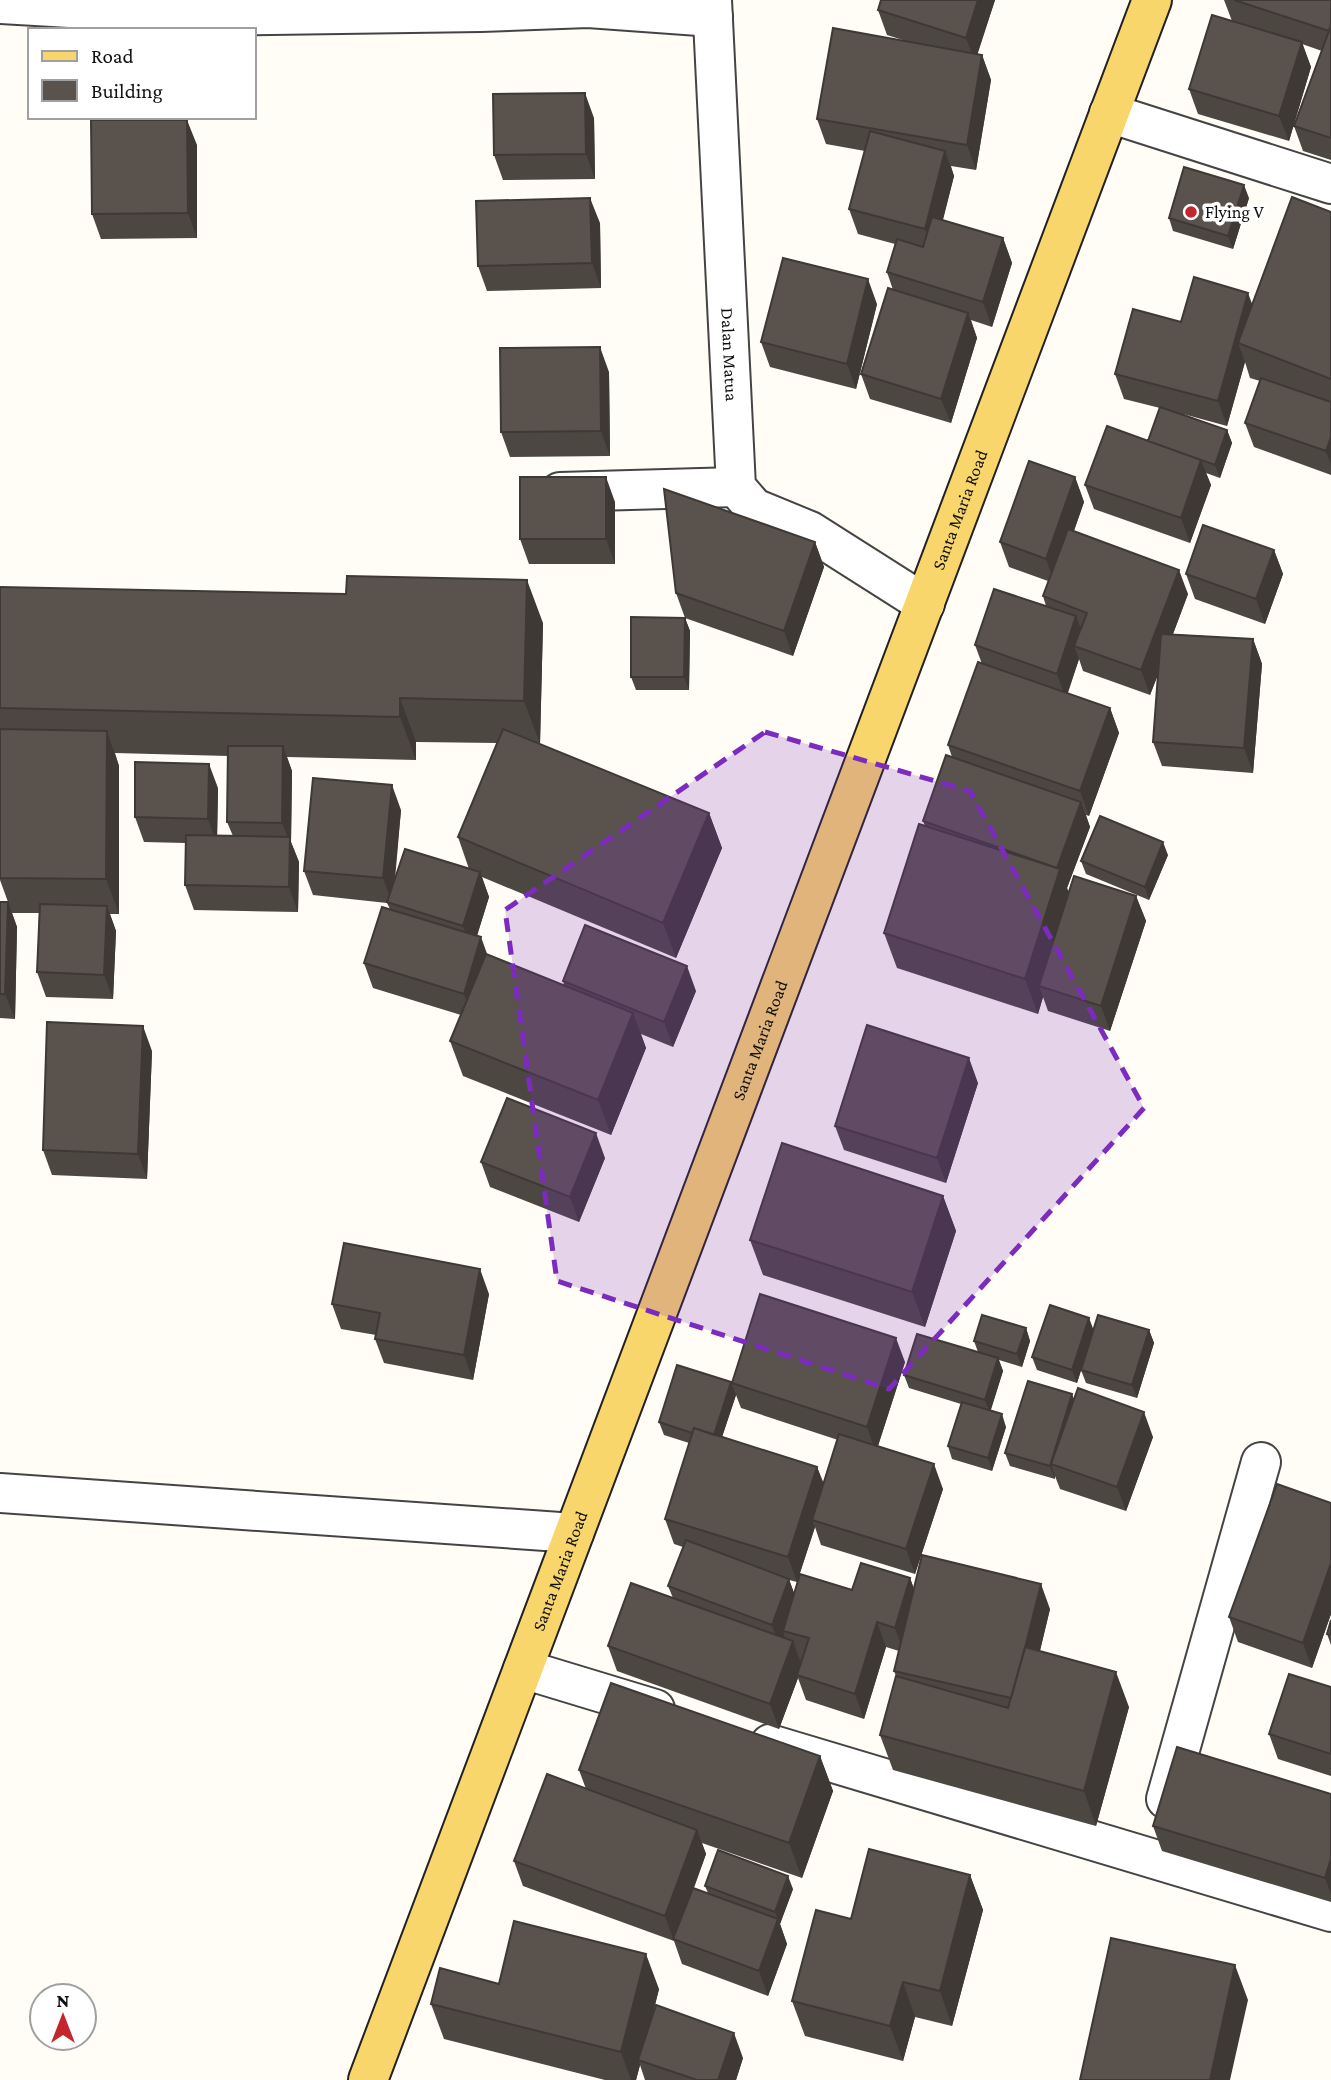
<svg xmlns="http://www.w3.org/2000/svg" width="1331" height="2080" font-family="'Crimson Pro',serif">
	<style>
		.lines { fill: none; stroke-linecap: round; stroke-linejoin: round }
		.minor-casing { stroke: #444; stroke-width: 42 }
		.major-casing { stroke: #222; stroke-width: 42 }
		.minor { stroke: #fff; stroke-width: 38 }
		.major { stroke: #f9d66b; stroke-width: 38 }
		.wall { fill: #4d4742; fill-rule: evenodd }
		.shaded-wall { fill: #3f3936 }
		.building { fill: #5a524d; stroke: #3f3936; stroke-width: 2 }
		.marked { fill: #7b2cbf; fill-opacity: 0.2; stroke: #7b2cbf; stroke-width: 5; stroke-dasharray: 14 9; stroke-linejoin: round }
		.poi-dot { fill: #c4262e; stroke: #fff; stroke-width: 2.5 }
		.labels { text-anchor: middle; stroke-width: 7; stroke-linejoin: round; paint-order: stroke }
		.poi-label { font-size: 18px; fill: #111; stroke: #fff; text-anchor: start }
		.street-label { font-size: 18px; fill: #111; stroke: #fff }
	</style>
	<rect width="100%" height="100%" fill="#fffdf5"/>
	<g class="lines">
		<defs>
			<g id="minor">
				<path id="s1" d="M712 0 736 487 754 508 810 531 925 604"/>
				<path d="M0 4 208 16 481 12 588 8 713 17"/>
				<path d="M1109 113 1331 184"/>
				<path d="M560 492 736 487"/>
				<path d="M0 1493 574 1533"/>
				<path d="M523 1669 655 1709"/>
				<path d="M770 1744 1331 1912"/>
				<path d="M1166 1799 1261 1462"/>
			</g>
			<g id="major">
				<path id="s2" d="M368 2080 1152 0"/>
			</g>
		</defs>
		<!-- minor casing -->
		<use href="#minor" class="minor-casing"/>
		<!-- major casing -->
		<use href="#major" class="major-casing"/>
		<!-- minor -->
		<use href="#minor" class="minor"/>
		<!-- major -->
		<use href="#major" class="major"/>
	</g>
	<!-- wall -->
	<path class="wall" d="M995 0 977 54 982 55 991 80 976 170 951 166 954 176 943 220 1003 238 1012 263 992 327 971 320 977 338 951 423 870 399 861 374 893 290 887 272 895 244 858 234 849 209 865 151 826 144 817 119 909 42 887 35 878 10Z
		M1224 0H1331V160L1303 151 1294 126 1322 51 1302 44 1311 67 1289 141 1198 114 1189 89 1232 21Z
		M594 118 595 179 503 180 494 155Z
		M197 145V238L101 239 92 214Z
		M1249 198 1233 249 1173 231 1169 218Z
		M1331 212V475L1254 447 1245 423 1260 381 1250 378 1245 362 1227 426 1183 414 1227 430 1232 443 1220 478 1206 473 1211 485 1190 543 1094 509 1085 485 1148 441 1160 408 1124 399 1115 374 1181 322 1252 304Z
		M600 223 601 288 487 291 478 266Z
		M877 304 856 389 770 367 761 342Z
		M609 372 610 456 510 457 501 432Z
		M1075 477 1084 502 1074 531 1188 594 1173 634 1253 639 1262 664 1253 773 1162 766 1153 742 1158 675 1150 695 1083 671 1079 659 1067 693 1110 708 1119 733 1089 816 1086 815 1090 827 1067 888 1069 893 1136 896 1146 921 1110 1031 1048 1011 1043 997 1038 1014 897 968 884 933 925 826 923 821 952 757 948 745 982 664 975 645 1046 606 1043 596 1048 581 1009 567 1000 542Z
		M615 502V564H529L520 539Z
		M815 542 824 567 793 656 685 618 690 631 689 690H636L631 677 685 618 676 593Z
		M1274 550 1283 574 1265 624 1195 599 1186 574Z
		M0 587 543 623 540 744 709 813 722 848 676 958 482 877 489 897 477 936 487 955 564 985 563 981 696 991 673 1047 641 1034 646 1048 611 1135 463 1076 450 1041 461 1015 373 988 364 963 390 909 387 903 313 895 304 871 401 810 395 880 469 869 458 837 497 743 416 742V760L287 757 292 771 291 842 299 862 298 912 194 910 185 885V843L144 842 135 817 218 788 217 836H233L227 822 228 756 115 753 119 766V914H110L116 931 113 999 46 997 37 972 39 913H12L17 927 15 1019 0 1018V902H8L0 880Z
		M1168 855 1149 900 1086 874 1081 861Z
		M152 1051 147 1179 52 1175 43 1150Z
		M978 1083 946 1183 844 1150 835 1126Z
		M605 1158 579 1222 490 1187 481 1162Z
		M943 1196 956 1231 925 1327 763 1275 750 1240Z
		M489 1294 473 1380 384 1363 375 1339 376 1335 341 1329 332 1304Z
		M1089 1318 1093 1331 1149 1330 1154 1343 1137 1398 1086 1383 1081 1370 1088 1347 1077 1383 1037 1370 1032 1357Z
		M1026 1328 1030 1341 1022 1367 999 1360 1003 1371 990 1411 1006 1427 992 1471 952 1459 948 1446 961 1404 909 1388 904 1375 978 1352 974 1341Z
		M905 1362 878 1446 943 1489 915 1574 821 1545 815 1527 797 1582 789 1580 794 1593 852 1590 910 1578 914 1589 1050 1609 1040 1651 1129 1707 1096 1826 893 1770 880 1735 896 1676 894 1671 899 1651 886 1647 864 1719 806 1700 798 1678 779 1729 617 1671 608 1646 673 1598 668 1586 683 1547 674 1544 665 1519 689 1443 664 1435 659 1422 731 1382ZM736 1395 741 1408 838 1440 824 1484 817 1467 722 1437Z
		M1074 1399 1153 1437 1126 1511 1060 1489 1055 1476V1479L1010 1466 1005 1453Z
		M1331 1503V1614L1312 1668 1238 1642 1229 1617Z
		M1331 1620V1645L1327 1634Z
		M1331 1687V1776L1278 1759 1269 1734Z
		M820 1756 833 1791 802 1878 702 1843 706 1854 694 1888 708 1893 705 1886 793 1889 780 1924 787 1944 768 1996 682 1964 674 1941 523 1886 514 1861 586 1789 579 1770Z
		M1331 1794V1902L1162 1851 1153 1826Z
		M970 1875 983 1910 952 2026 915 2017 903 2061 805 2036 792 2001 851 1919Z
		M499 1984 659 1989 650 2024 743 2058 736 2080H645L640 2065 636 2080H605L444 2039 431 2004Z"/>
	<!-- shaded-wall -->
	<path class="shaded-wall" d="M978 0H995L975 62 966 38Z
		M1302 42 1311 67 1289 141 1279 116Z
		M982 55 991 80 976 170 967 145Z
		M585 93 594 118 595 179 586 154Z
		M187 120 197 145V238L188 213Z
		M945 151 954 176 934 253 925 229Z
		M1244 185 1249 198 1233 249 1228 236Z
		M590 198 600 223 601 288 592 263Z
		M1003 238 1012 263 992 327 983 302Z
		M868 279 877 304 856 389 847 364Z
		M1248 293 1257 317 1238 343 1245 362 1227 426 1218 401Z
		M968 313 977 338 951 423 941 399Z
		M600 347 609 372 610 456 601 431Z
		M1227 430 1232 443 1220 478 1215 465Z
		M1331 437V465L1326 451Z
		M1201 460 1211 485 1190 543 1181 518Z
		M606 477 615 502V564L606 539Z
		M1075 477 1084 502 1055 584 1046 559Z
		M815 542 824 567 793 656 784 631Z
		M1274 550 1283 574 1265 624 1256 599Z
		M1179 570 1188 594 1150 695 1141 670Z
		M527 580 543 623 540 744 524 701Z
		M1076 616 1085 641 1074 646 1079 659 1066 699 1057 674Z
		M685 618 690 631 689 690 684 677Z
		M1253 639 1262 664 1253 773 1244 748Z
		M400 698 416 742V760L400 717Z
		M1110 708 1119 733 1089 816 1080 791Z
		M107 731 119 766V914L106 879Z
		M283 746 292 771 291 842 299 862 298 912 289 887 290 843 282 823Z
		M209 764 218 788 217 844 208 819Z
		M392 785 401 810 392 903 383 878Z
		M1081 802 1090 827 1067 888 1073 904 1039 986 1043 997 1038 1014 1025 979 1057 869Z
		M709 813 722 848 676 958 663 923Z
		M1163 842 1168 855 1149 900 1145 887Z
		M480 872 489 897 472 951 463 926Z
		M1136 896 1146 921 1110 1031 1101 1006Z
		M8 902 17 927 15 1019 5 994Z
		M107 906 116 931 113 999 104 975Z
		M481 937 490 962 473 1019 464 994Z
		M687 966 696 991 673 1047 664 1022Z
		M633 1013 646 1048 611 1135 598 1100Z
		M143 1026 152 1051 147 1179 138 1154Z
		M969 1058 978 1083 946 1183 937 1158Z
		M596 1133 605 1158 579 1222 570 1197Z
		M943 1196 956 1231 925 1327 912 1292Z
		M480 1269 489 1294 473 1380 464 1355Z
		M1089 1318 1094 1331 1077 1383 1072 1370Z
		M1026 1328 1030 1341 1022 1367 1017 1354Z
		M1149 1330 1154 1343 1137 1398 1132 1385Z
		M896 1338 905 1362 876 1452 867 1427Z
		M998 1358 1003 1371 990 1413 985 1400Z
		M731 1382 736 1395 717 1452 713 1439Z
		M1072 1394 1077 1407 1051 1464 1055 1476V1479L1050 1466Z
		M1144 1412 1153 1437 1126 1511 1117 1487Z
		M1002 1414 1006 1427 992 1471 988 1458Z
		M934 1464 943 1489 915 1574 906 1549Z
		M817 1467 826 1491 812 1520 815 1527 797 1582 788 1557Z
		M1331 1563V1614L1312 1668 1303 1643Z
		M910 1578 919 1603 904 1653 895 1628Z
		M789 1579 798 1604 783 1631 785 1638 781 1650 772 1625Z
		M1041 1584 1050 1609 1022 1724 1013 1699Z
		M877 1622 886 1647 864 1719 855 1694Z
		M793 1641 802 1666 797 1675 798 1678 779 1729 770 1704Z
		M1116 1672 1129 1707 1096 1826 1084 1791Z
		M820 1756 833 1791 802 1878 789 1843Z
		M697 1830 706 1854 674 1940 673 1939 674 1941 665 1916Z
		M1331 1858V1895L1325 1878Z
		M970 1875 983 1910 952 2026 940 1991Z
		M788 1876 793 1889 780 1924 787 1944 768 1996 759 1971 778 1920 775 1912Z
		M646 1954 659 1989 641 2061 638 2060 640 2065 636 2080H631L621 2052Z
		M1235 1965 1248 2000 1230 2080H1210Z
		M903 1982 915 2017 903 2061 890 2026Z
		M734 2033 743 2058 736 2080H718Z"/>
	<!-- building -->
	<path class="building" d="M881 0H978L966 38 878 10Z
		M1234 0H1331V24L1329 31H1331V138L1294 126 1329 31Z
		M1212 15 1302 42 1279 116 1189 89Z
		M833 28 982 55 967 145 817 119Z
		M585 93 586 154 494 155 493 94Z
		M91 120H187L188 213 92 214Z
		M870 131 945 151 925 229 849 209Z
		M1184 167 1244 185 1228 236 1169 218Z
		M1292 197 1331 212V379L1238 343Z
		M590 198 592 263 478 266 476 201Z
		M932 217 1003 238 983 302 887 272 897 239 923 247Z
		M783 258 868 279 847 364 761 342Z
		M1194 277 1248 293 1218 401 1115 374 1133 309 1181 322Z
		M888 288 968 313 941 399 861 374Z
		M600 347 601 431 501 432 500 348Z
		M1261 378 1331 402V437L1326 451 1245 423Z
		M1160 407 1227 430 1215 465 1148 441Z
		M1107 426 1201 460 1181 518 1085 485Z
		M1029 461 1075 477 1046 559 1000 542Z
		M520 477H606V539H520Z
		M664 489 815 542 784 631 676 593Z
		M1203 525 1274 550 1256 599 1186 574Z
		M1068 529 1179 570 1141 670 1074 646 1087 613 1043 596Z
		M347 576 527 580 524 701 400 698V717L0 708V587L346 594Z
		M994 589 1076 616 1057 674 975 645Z
		M631 617 685 618 684 677H631Z
		M1161 634 1253 639 1244 748 1153 742Z
		M978 662 1110 708 1080 791 948 745Z
		M0 729 107 731 106 879 0 878Z
		M503 729 709 813 663 923 458 837Z
		M228 746H283L282 823 227 822Z
		M946 755 1081 802 1057 868 923 821Z
		M135 762 209 764 208 819 135 817Z
		M313 778 392 785 383 878 304 871Z
		M1100 816 1163 842 1145 887 1081 861Z
		M919 824 1060 869 1025 979 884 933Z
		M186 835 290 837 289 887 185 885Z
		M405 849 480 872 463 926 387 902Z
		M1074 876 1136 896 1101 1006 1039 986Z
		M0 902H8L5 994H0Z
		M40 904 107 906 104 975 37 972Z
		M382 907 481 937 464 994 364 963Z
		M585 925 687 966 664 1022 563 981Z
		M486 954 633 1013 598 1100 450 1041Z
		M47 1022 143 1026 138 1154 43 1150Z
		M867 1025 969 1058 937 1158 835 1126Z
		M507 1098 596 1133 570 1197 481 1162Z
		M782 1143 943 1196 912 1292 750 1240Z
		M344 1243 480 1269 464 1355 375 1339 380 1313 332 1304Z
		M760 1294 896 1338 867 1427 732 1383Z
		M1050 1305 1089 1318 1072 1370 1032 1357Z
		M982 1315 1026 1328 1017 1354 974 1341Z
		M1098 1315 1149 1330 1132 1385 1081 1370Z
		M917 1334 998 1358 985 1400 904 1375Z
		M677 1365 731 1382 714 1435 694 1428 692 1433 659 1422Z
		M1028 1381 1072 1394 1050 1466 1005 1453Z
		M1078 1388 1144 1412 1117 1487 1051 1464Z
		M962 1402 1002 1414 988 1458 948 1446Z
		M694 1428 817 1467 788 1557 665 1519Z
		M839 1434 934 1464 906 1549 812 1520Z
		M1277 1484 1331 1503V1563L1303 1643 1229 1617Z
		M686 1540 789 1579 772 1625 668 1586Z
		M922 1555 1041 1584 1025 1648 1011 1698 894 1671Z
		M861 1563 910 1578 895 1628 877 1622 855 1694 797 1675 809 1638 783 1631 800 1574 852 1590Z
		M631 1583 793 1641 770 1704 608 1646Z
		M1331 1620V1635L1327 1634Z
		M1025 1647 1116 1672 1084 1791 880 1735 896 1676 1008 1708Z
		M1289 1674 1331 1687V1754L1269 1734Z
		M611 1683 820 1756 789 1843 579 1770Z
		M1177 1747 1331 1794V1858L1325 1878 1153 1826Z
		M547 1774 697 1830 665 1916 514 1861Z
		M869 1849 970 1875 940 1991 903 1982 890 2026 792 2001 816 1910 851 1919Z
		M718 1850 788 1876 775 1912 705 1886Z
		M693 1888 778 1919 759 1971 673 1939Z
		M514 1921 646 1954 621 2052 431 2004 440 1968 499 1984Z
		M1111 1938 1235 1965 1210 2080H1080Z
		M656 2005 734 2033 718 2080H697L638 2060Z"/>
	<!-- marked area -->
	<path class="marked" d="M765 732 970 791 1144 1108 889 1389 557 1281 505 910Z"/>
	<!-- markers -->
	<circle class="poi-dot" cx="1191" cy="212" r="7"/>
	<g class="labels">
		<!-- poi labels -->
		<g class="poi-label">
			<text x="1205" y="218">Flying V</text>
		</g>
		<!-- street labels -->
		<g class="street-label">
			<text dy="6" stroke="none"><textPath href="#s1" startOffset="355">Dalan Matua</textPath></text>
			<text dy="6" stroke="none"><textPath href="#s2" startOffset="1678">Santa Maria Road</textPath></text>
			<text dy="6" stroke="none"><textPath href="#s2" startOffset="1111">Santa Maria Road</textPath></text>
			<text dy="6" stroke="none"><textPath href="#s2" startOffset="544">Santa Maria Road</textPath></text>
		</g>
	</g>
	<!-- legend -->
	<rect x="28" y="28" width="228" height="91" fill="#ffffff" stroke="#a0a0a0" stroke-width="2"/>
	<rect x="42" y="51" width="35" height="10" fill="#f9d66b" stroke="#a0a0a0" stroke-width="2"/>
	<text x="91" y="63" font-size="21" fill="#111111">Road</text>
	<rect x="42" y="80" width="35" height="21" fill="#5a524d" stroke="#a0a0a0" stroke-width="2"/>
	<text x="91" y="98" font-size="21" fill="#111111">Building</text>
	<!-- north arrow -->
	<g transform="translate(63 2017)"><circle r="33" fill="#ffffff" stroke="#a0a0a0" stroke-width="2"/>
	<path d="M0-5L12 26L0 18L-12 26Z" fill="#c4262e"/>
	<text y="-10" font-size="19" font-weight="bold" text-anchor="middle" fill="#111111">N</text>
	</g>
</svg>
